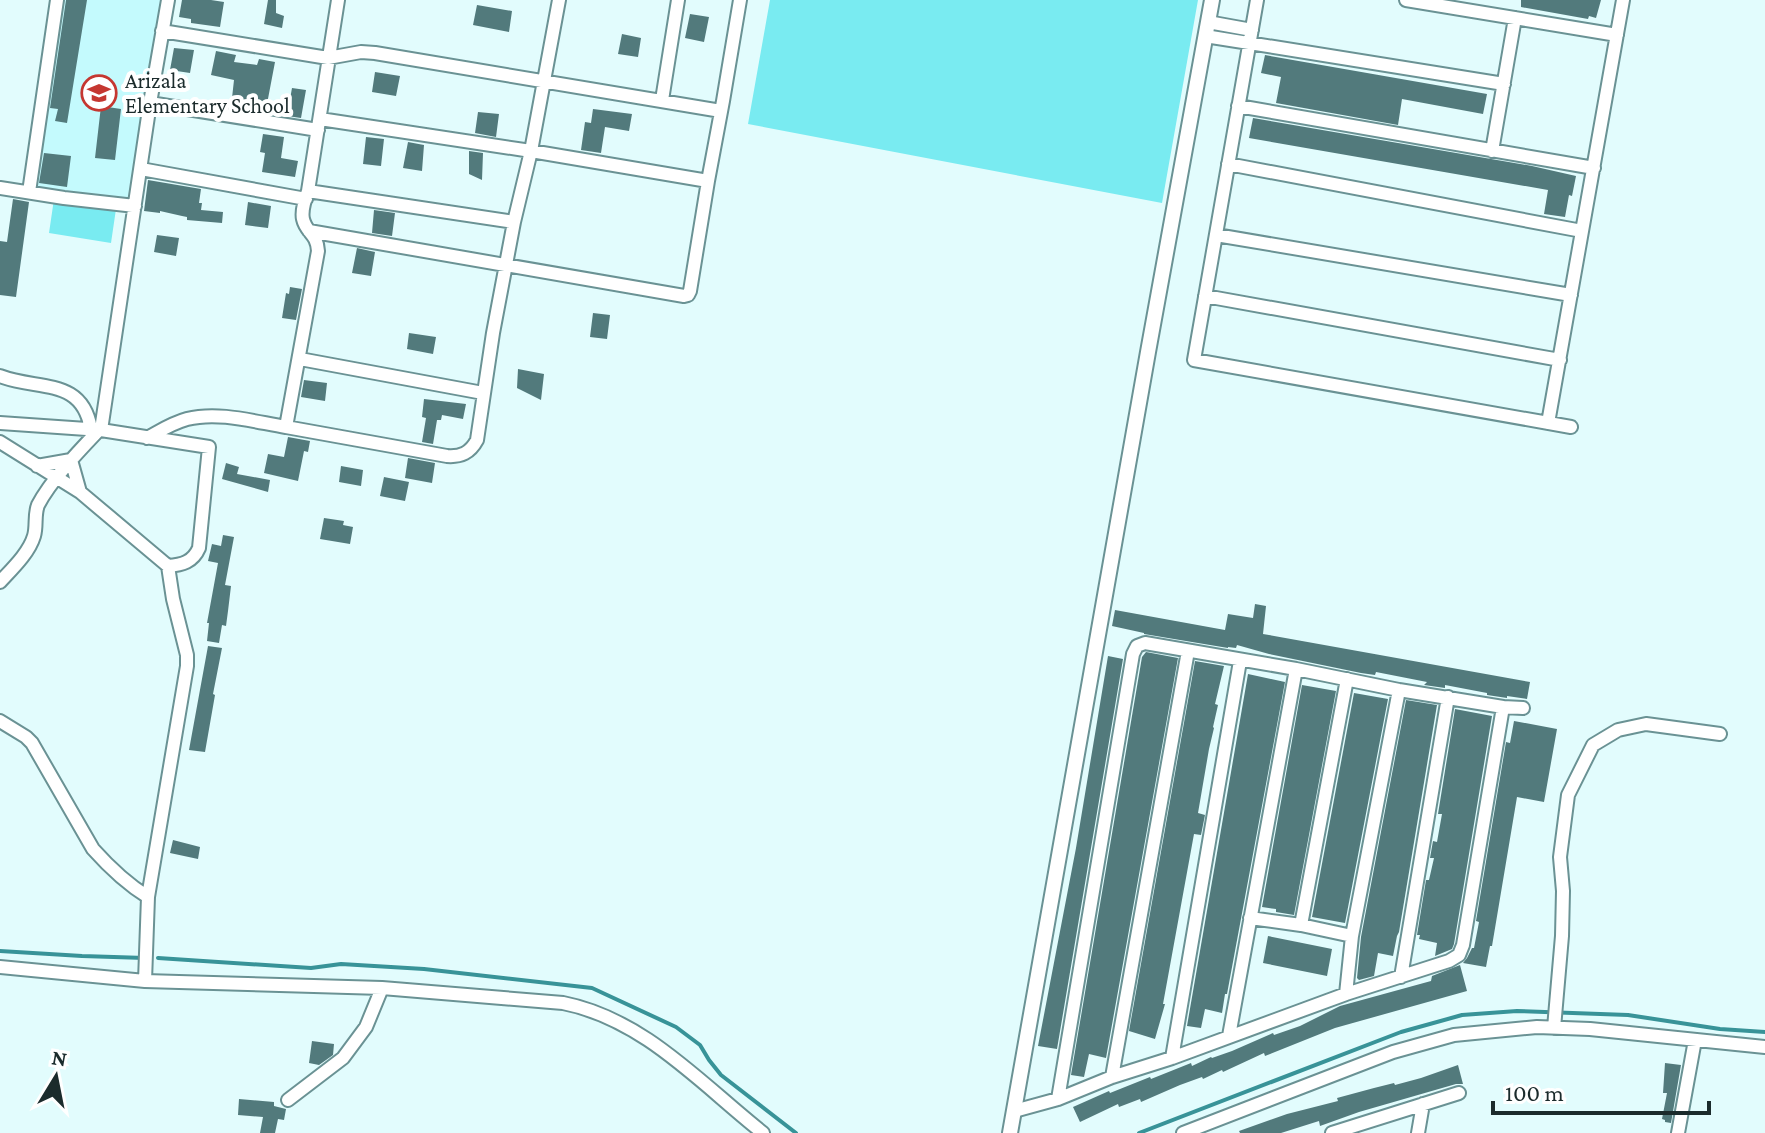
<svg xmlns="http://www.w3.org/2000/svg" width="1765" height="1133" font-family="'Crimson Pro',serif">
	<style>
		.built { fill: #c4fafd }
		.grass { fill: #79ebf1 }
		.lines { fill: none; stroke-linecap: round; stroke-linejoin: round }
		.stream { stroke: #389398; stroke-width: 4 }
		.building { fill: #527a7c }
		.minor-casing { stroke: #6a9294; stroke-width: 16 }
		.tertiary-casing { stroke: #6a9294; stroke-width: 18 }
		.minor { stroke: #fff; stroke-width: 12 }
		.tertiary { stroke: #fff; stroke-width: 14 }
		.labels { text-anchor: middle; stroke-width: 8; stroke-linejoin: round; paint-order: stroke }
		.poi-label { font-size: 22px; fill: #1b2b2c; stroke: #fff; text-anchor: start }
	</style>
	<rect width="100%" height="100%" fill="#e2fcfd"/>
	<!-- built -->
	<path class="built" d="M62 0H163L132 201 36 186Z"/>
	<!-- grass -->
	<path class="grass" d="M770 0H1198L1162 203 748 124Z
		M54 199 116 209 111 243 49 233Z"/>
	<g class="lines">
		<!-- stream -->
		<path class="stream" d="M0 951 82 956 145 958
			M158 958 311 968 341 964 424 969 592 988 676 1027 700 1045 709 1060 721 1075 796 1133
			M1139 1133 1401 1032 1462 1015 1517 1011 1628 1015 1720 1029 1765 1032"/>
	</g>
	<!-- building -->
	<path class="building" d="M66 0H87L67 123 55 121 58 109 50 108Z
		M182 0H211L224 2 220 27 191 23V19L179 17Z
		M268 0H276V13L284 16 282 28 264 24Z
		M1521 0H1601L1596 18 1589 16 1588 19 1521 7Z
		M477 5 512 11 509 32 473 25Z
		M690 14 709 17 704 42 685 38Z
		M622 34 641 38 638 57 618 54Z
		M174 48 194 50 190 73 170 70Z
		M216 51 236 55 234 62 257 65 259 59 275 62 267 104 232 98 234 80 211 75Z
		M1265 55 1487 94 1483 114 1402 99 1398 125 1276 103 1281 77 1261 73Z
		M375 72 400 76 396 96 372 92Z
		M292 88 306 90 301 118 287 116Z
		M101 106 121 109 115 160 95 158Z
		M593 109 632 114 629 131 605 127 601 153 581 150 585 122 591 123Z
		M478 112 499 114 496 137 475 133Z
		M1253 118 1532 166 1576 176 1572 196 1569 195 1565 217 1544 214 1548 190 1249 138Z
		M263 134 284 137 281 158 298 161 295 177 262 172 265 153 260 152Z
		M366 137 384 139 381 166 363 164Z
		M408 142 424 145 422 171 403 168Z
		M469 151 483 153 482 180 469 174Z
		M44 153 71 156 67 187 39 183Z
		M148 180 201 189 199 203H202L201 210 223 212 222 223 187 220V217L182 216 160 211V213L144 211Z
		M13 199 29 202 16 297 0 295V241L7 242Z
		M248 202 271 206 268 228 245 225Z
		M374 210 395 213 392 236 372 233Z
		M157 235 179 238 176 256 154 252Z
		M357 248 375 252 371 276 352 273Z
		M290 287 302 289 296 320 282 318 286 293 289 294Z
		M593 313 610 315 607 339 590 337Z
		M409 333 436 337 433 354 407 349Z
		M518 369 544 374 541 400 517 388Z
		M304 380 327 383 325 401 301 397Z
		M424 399 466 404 463 419 442 415 441 420H437L433 444 422 442 426 418 422 417Z
		M288 437 310 441 308 452 304 451 298 481 264 473 268 454 284 457Z
		M408 458 435 463 432 483 405 478Z
		M226 463 239 467 237 474 270 480 268 492 222 479Z
		M341 466 363 470 361 486 339 482Z
		M384 477 409 482 405 501 380 496Z
		M324 518 344 521 343 525 353 527 350 544 320 539Z
		M223 535 234 537 225 585 231 586 228 611 226 626 222 625 219 643 207 641 209 623H207L218 563 208 561 212 544 221 546Z
		M1255 604 1266 606 1263 634 1530 682 1527 699 1507 696V698L1487 695V693L1445 685V688L1424 685 1427 682 1376 672 1375 675 1361 673 1269 654 1237 645 1236 648 1228 647V648L1144 634V633L1112 626 1115 610 1225 630 1228 614 1253 618Z
		M208 646 222 648 213 694 215 695 205 752 189 750Z
		M1146 652 1178 658 1106 1058 1089 1054 1084 1077 1071 1075 1142 657Z
		M1108 656 1123 659 1057 1049 1038 1046 1076 848Z
		M1195 661 1224 666 1215 704 1218 705 1213 727 1214 728 1209 749 1198 813 1205 815 1201 835 1194 834 1163 1004H1165L1155 1039 1129 1031Z
		M1248 674 1285 682 1227 994H1225L1222 1013 1205 1009 1201 1028 1187 1026Z
		M1302 685 1336 691 1294 915 1276 912V909L1262 907Z
		M1354 693 1388 699 1345 923 1312 917Z
		M1406 700 1437 705 1399 932 1397 936 1393 956 1378 953 1374 976 1359 980 1357 978 1361 937Z
		M1455 709 1492 716 1454 944 1452 949 1435 956 1437 943 1419 939 1420 935H1417L1426 880H1429L1434 858H1430L1433 841 1437 842 1442 814H1438Z
		M1514 721 1557 729 1544 802 1517 797 1492 946H1490L1486 967 1463 963 1467 958 1472 948H1474L1479 922 1476 921 1506 742 1510 743Z
		M173 840 200 847 198 859 170 853Z
		M1268 936 1332 949 1327 976 1263 963Z
		M1460 965 1467 991 1335 1028 1265 1056 1264 1053 1223 1072 1222 1070 1203 1079 1202 1077 1180 1085 1141 1102 1140 1099 1119 1107 1118 1104 1080 1122 1073 1107 1109 1091 1110 1093 1150 1077 1151 1079 1191 1063 1192 1066 1211 1057 1212 1058 1232 1051 1273 1033 1274 1035 1300 1026 1340 1006 1431 981 1432 976Z
		M312 1041 334 1044 333 1055 319 1065 309 1063Z
		M1665 1063 1681 1065 1671 1123 1665 1122V1120L1662 1119 1667 1093H1663Z
		M1458 1065 1463 1084H1456L1359 1112 1320 1126 1319 1121 1281 1133H1240L1239 1131 1287 1114 1338 1101 1337 1098 1374 1088 1394 1083 1395 1085 1421 1078Z
		M239 1099 274 1102V1106L286 1109 284 1120 278 1119 275 1133H260L263 1117 238 1115Z"/>
	<g class="lines">
		<defs>
			<path id="minor" d="M338 0 308 191C305 199 301 210 303 219 306 233 317 233 318 251L286 427 447 456C461 457 470 453 477 440L493 333 514 222 531 151 559 0
				M1257 0 1194 360 1571 427
				M1406 0 1617 35
				M1208 22 1252 30
				M162 31 328 58 361 52 375 53 721 111
				M1205 36 1504 84
				M662 100 678 0
				M150 103 318 130
				M1238 106 1594 168
				M320 119 531 151 708 181 723 101 740 0
				M1492 151 1515 18
				M1228 164 1582 231
				M141 169 306 199
				M0 188 64 198 135 206
				M308 191 514 222
				M29 192 57 0
				M309 231 684 296 688 295 690 291 708 181
				M1216 235 1571 295
				M1205 296 1560 360
				M300 359 483 393
				M0 376C39 391 82 377 91 429
				M0 423 101 430 150 103 168 0
				M1548 423 1623 0
				M147 438C160 431 172 423 187 419 219 411 255 422 286 427
				M0 442 80 492 168 566C182 565 193 562 199 548L209 447 101 430
				M37 466 71 460 80 492
				M0 582C12 569 29 553 34 536 37 526 34 515 38 505 51 480 79 451 98 431
				M0 721 26 737 32 743 93 849C110 868 127 884 148 897
				M1250 918 1301 925 1352 936
				M1301 925 1347 679
				M0 967 145 981 382 988 563 1003C644 1019 701 1084 763 1133
				M1401 977 1448 697
				M145 981 148 897 187 666V655L173 599 168 566
				M1346 994 1352 936 1399 690
				M1554 1028 1562 936 1563 891 1560 857 1568 795 1593 745 1618 730 1646 724 1720 734
				M1229 1036 1296 669
				M1172 1058 1240 661
				M1112 1077 1188 651
				M1058 1099 1133 654 1137 646 1145 643 1296 669 1399 690 1503 707 1523 708
				M288 1100 343 1058 366 1027 382 988
				M1014 1111 1058 1099 1112 1077 1172 1058 1346 994 1449 961 1459 955 1463 945 1503 707
				M1183 1133 1393 1052 1454 1035 1537 1027 1590 1029 1765 1047
				M1332 1133 1459 1093
				M1418 1133 1423 1104
				M1678 1133 1695 1040"/>
			<path id="tertiary" d="M1010 1133 1148 352 1212 0"/>
		</defs>
		<!-- minor casing -->
		<use href="#minor" class="minor-casing"/>
		<!-- tertiary casing -->
		<use href="#tertiary" class="tertiary-casing"/>
		<!-- minor -->
		<use href="#minor" class="minor"/>
		<!-- tertiary -->
		<use href="#tertiary" class="tertiary"/>
	</g>
	<!-- icons -->
	<defs>
		<symbol id="school-ring" viewBox="-11 -11 22 22"><circle r="9.5" fill="#fff" stroke="#c53731" stroke-width="1.5"/><path d="M0-5L7-2L0 1L-7-2ZM-4 1L0 2.5L4 1V4Q0 6-4 4Z" fill="#c53731"/></symbol>
	</defs>
	<g fill-rule="evenodd">
		<use href="#school-ring" x="79" y="73" width="40" height="40"/>
	</g>
	<g class="labels">
		<!-- poi labels -->
		<g class="poi-label">
			<text x="125" y="88">Arizala<tspan x="125" dy="25">Elementary School</tspan></text>
		</g>
	</g>
	<!-- north arrow -->
	<g transform="translate(56 1077) rotate(10)" stroke="#ffffff" stroke-width="6" paint-order="stroke">
	<path d="M0-6L14 30L0 20L-14 30Z" fill="#1b2b2c"/>
	<text y="-12" font-size="22" font-weight="bold" text-anchor="middle" fill="#1b2b2c">N</text>
	</g>
	<!-- scale -->
	<path d="M1493 1101v12h216v-12" fill="none" stroke="#1b2b2c" stroke-width="4"/>
	<text x="1505" y="1101" font-size="24" fill="#1b2b2c" stroke="#ffffff" stroke-width="6" paint-order="stroke">100 m</text>
</svg>
